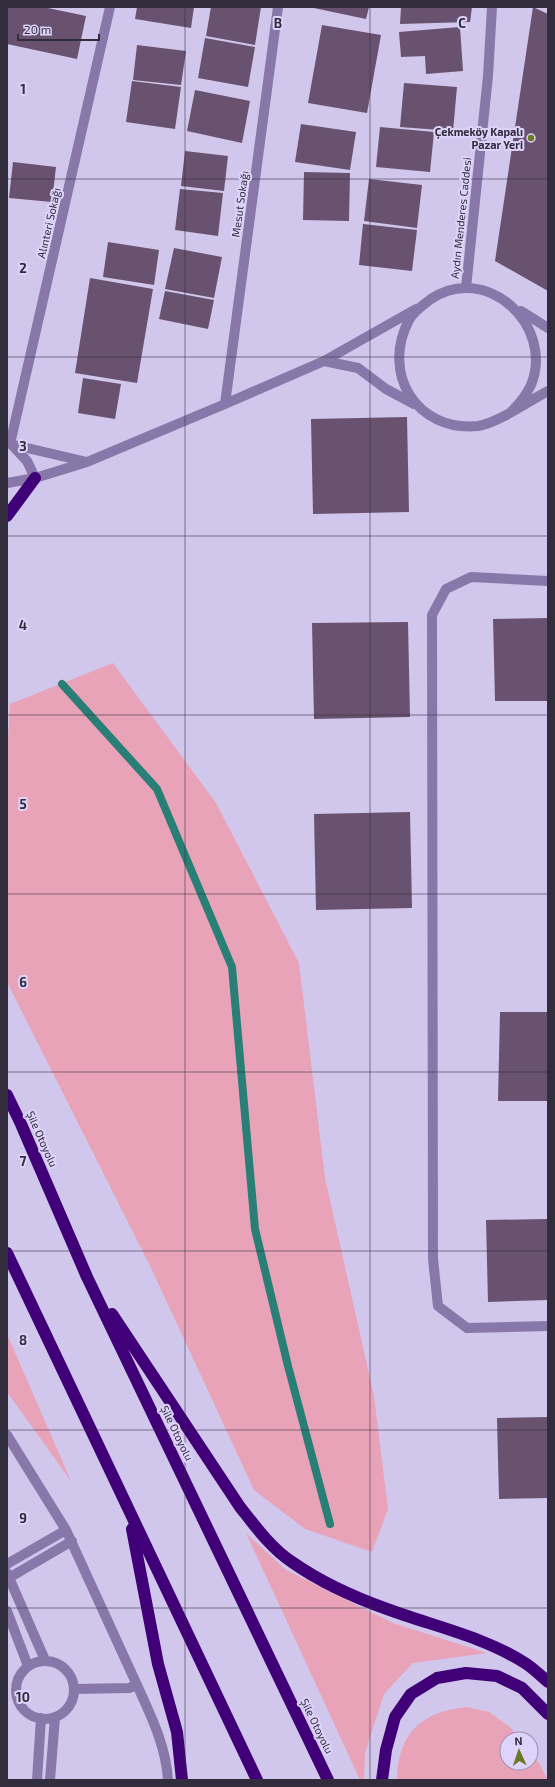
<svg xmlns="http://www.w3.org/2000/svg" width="555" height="1787" font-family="'Exo 2',sans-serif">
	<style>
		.green { fill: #e9a3b9 }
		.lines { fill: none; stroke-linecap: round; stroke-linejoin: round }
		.stream { stroke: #297f75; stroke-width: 8 }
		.building { fill: #69526f }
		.minor { stroke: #8878aa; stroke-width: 10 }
		.highway { stroke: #400077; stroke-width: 12 }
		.grid { fill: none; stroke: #312d3c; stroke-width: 1; stroke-opacity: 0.55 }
		.poi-dot { fill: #697825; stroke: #ded3fa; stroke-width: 1.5 }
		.labels { text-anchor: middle; stroke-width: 4; stroke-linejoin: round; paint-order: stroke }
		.poi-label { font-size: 11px; font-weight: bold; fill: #312d3c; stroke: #ded3fa; text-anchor: end }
		.street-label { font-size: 11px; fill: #312d3c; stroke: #ded3fa }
		.grid-label { font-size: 13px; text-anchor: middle; font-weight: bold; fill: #312d3c; stroke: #ded3fa; stroke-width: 4; stroke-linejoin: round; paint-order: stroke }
	</style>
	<rect width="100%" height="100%" fill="#d1c6ec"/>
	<!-- green -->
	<path class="green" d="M113 663 216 803 299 963 325 1178 374 1396 388 1509 372 1552 305 1529 254 1490 152 1270 7 982V758L10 704Z
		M7 1334 71 1481 7 1392Z
		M246 1533 286 1570 393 1623 487 1653 413 1663 384 1694 365 1753 364 1780H360Z
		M466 1707 489 1712 510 1727 519 1739H507V1763H531V1753L539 1763 548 1780H397C398 1733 421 1712 466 1707Z"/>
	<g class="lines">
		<!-- stream -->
		<path class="stream" d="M62 684 157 789 232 967 255 1229 288 1366 330 1524"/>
	</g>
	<!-- building -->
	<path class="building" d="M7 7H43L86 16 77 59 7 44Z
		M137 7H194L191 28 135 19Z
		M211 7H261L255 45 206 36Z
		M309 7H369L366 19Z
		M401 7H472L470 22 400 24Z
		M533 7 548 14V291L495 261Z
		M322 25 381 35 367 113 308 103Z
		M460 27 463 71 426 74 425 56 401 57 399 32Z
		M205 38 255 47 248 87 198 78Z
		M137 45 186 51 181 85 133 80Z
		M132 81 181 87 175 129 126 122Z
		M404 83 457 87 453 131 400 127Z
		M195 90 250 101 242 143 187 131Z
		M301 124 356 132 350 170 295 162Z
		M380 127 434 132 430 172 376 167Z
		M185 151 228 156 224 191 181 186Z
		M13 162 56 167 52 202 9 198Z
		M304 172 350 173 349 221 303 220Z
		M369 179 422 185 417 228 364 221Z
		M180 189 223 193 218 236 175 230Z
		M363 224 417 230 412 271 359 265Z
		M108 242 159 250 154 285 103 277Z
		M174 248 222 257 214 298 165 289Z
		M90 278 153 289 137 383 75 373Z
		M165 291 214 300 208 329 159 319Z
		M83 378 121 384 115 419 78 413Z
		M407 417 409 512 313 514 311 419Z
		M548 618V701H495L493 619Z
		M408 622 410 717 314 719 312 623Z
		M410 812 412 908 316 910 314 814Z
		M500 1012H548V1101H498Z
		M548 1219V1300L488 1302 486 1220Z
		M548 1417V1498L499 1499 497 1418Z"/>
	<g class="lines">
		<!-- minor -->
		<path class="minor" d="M466 288 488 76 492 7
			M521 311 548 328
			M324 361 358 368 386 389 414 404
			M225 404 278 7
			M511 412C519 404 526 396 531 385 555 325 486 262 431 299 423 305 414 311 409 320 381 373 416 432 478 426 498 423 529 401 548 391
			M12 445 27 461 35 478
			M87 462 10 444 110 7
			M7 483 35 478 87 462 225 404 324 361 416 309
			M548 581 471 577 446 589 432 615 433 1259 438 1306 467 1328 548 1326
			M7 1435 66 1530 137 1685 129 1688 75 1689
			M7 1564 66 1530
			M7 1573 45 1660
			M7 1579 72 1541
			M7 1611 28 1666
			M16 1690a29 29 0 1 1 58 0a29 29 0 1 1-58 0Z
			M137 1685C151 1716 166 1746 168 1780
			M37 1780 41 1718
			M50 1780 55 1717"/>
		<!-- highway -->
		<path class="highway" d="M7 516 35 478
			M7 1095 21 1124 87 1277 328 1780
			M7 1253 257 1780
			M112 1314 240 1507C255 1526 271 1548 292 1562 319 1581 356 1598 387 1609 433 1626 482 1636 525 1663 533 1668 541 1676 548 1682
			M132 1529 158 1664 177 1732 182 1780
			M382 1780 386 1750 395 1717 411 1694 437 1678 466 1673 497 1676 522 1688 548 1714"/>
	</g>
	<!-- grid -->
	<path class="grid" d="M185 7V1780M370 7V1780M7 179H548M7 357H548M7 536H548M7 715H548M7 894H548M7 1072H548M7 1251H548M7 1430H548M7 1608H548"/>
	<!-- markers -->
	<circle class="poi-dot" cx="531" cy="138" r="4"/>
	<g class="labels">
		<!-- poi labels -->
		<g class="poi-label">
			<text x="523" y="136">Çekmeköy Kapalı<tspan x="523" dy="13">Pazar Yeri</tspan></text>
		</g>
		<!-- street labels -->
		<g class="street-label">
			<text transform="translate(240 204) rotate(-82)" y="4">Mesut Sokağı</text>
			<text transform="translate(461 218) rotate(-84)" y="4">Aydın Menderes Caddesi</text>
			<text transform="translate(49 223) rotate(-77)" y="4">Alınteri Sokağı</text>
			<text transform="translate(42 1139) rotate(66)" y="4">Şile Otoyolu</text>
			<text transform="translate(177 1433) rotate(64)" y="4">Şile Otoyolu</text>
			<text transform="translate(317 1726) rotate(64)" y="4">Şile Otoyolu</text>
		</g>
	</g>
	<g class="grid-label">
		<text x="278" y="28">B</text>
		<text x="462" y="28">C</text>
		<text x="23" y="94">1</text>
		<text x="23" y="273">2</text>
		<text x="23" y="451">3</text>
		<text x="23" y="630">4</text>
		<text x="23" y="809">5</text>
		<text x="23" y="987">6</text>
		<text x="23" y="1166">7</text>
		<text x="23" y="1345">8</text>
		<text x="23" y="1523">9</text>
		<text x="23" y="1702">10</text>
	</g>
	<!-- border -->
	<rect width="555" height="1787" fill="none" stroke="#312d3c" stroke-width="16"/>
	<!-- north arrow -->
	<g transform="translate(519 1751) rotate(357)"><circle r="19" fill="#ded3fa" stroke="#9991ae"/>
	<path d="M0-3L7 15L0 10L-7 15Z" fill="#697825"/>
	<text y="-6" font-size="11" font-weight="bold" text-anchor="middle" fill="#312d3c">N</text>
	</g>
	<!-- scale -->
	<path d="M18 34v6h81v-6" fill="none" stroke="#312d3c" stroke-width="2"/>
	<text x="24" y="34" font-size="12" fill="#312d3c" stroke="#ded3fa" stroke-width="3" paint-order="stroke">20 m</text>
</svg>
